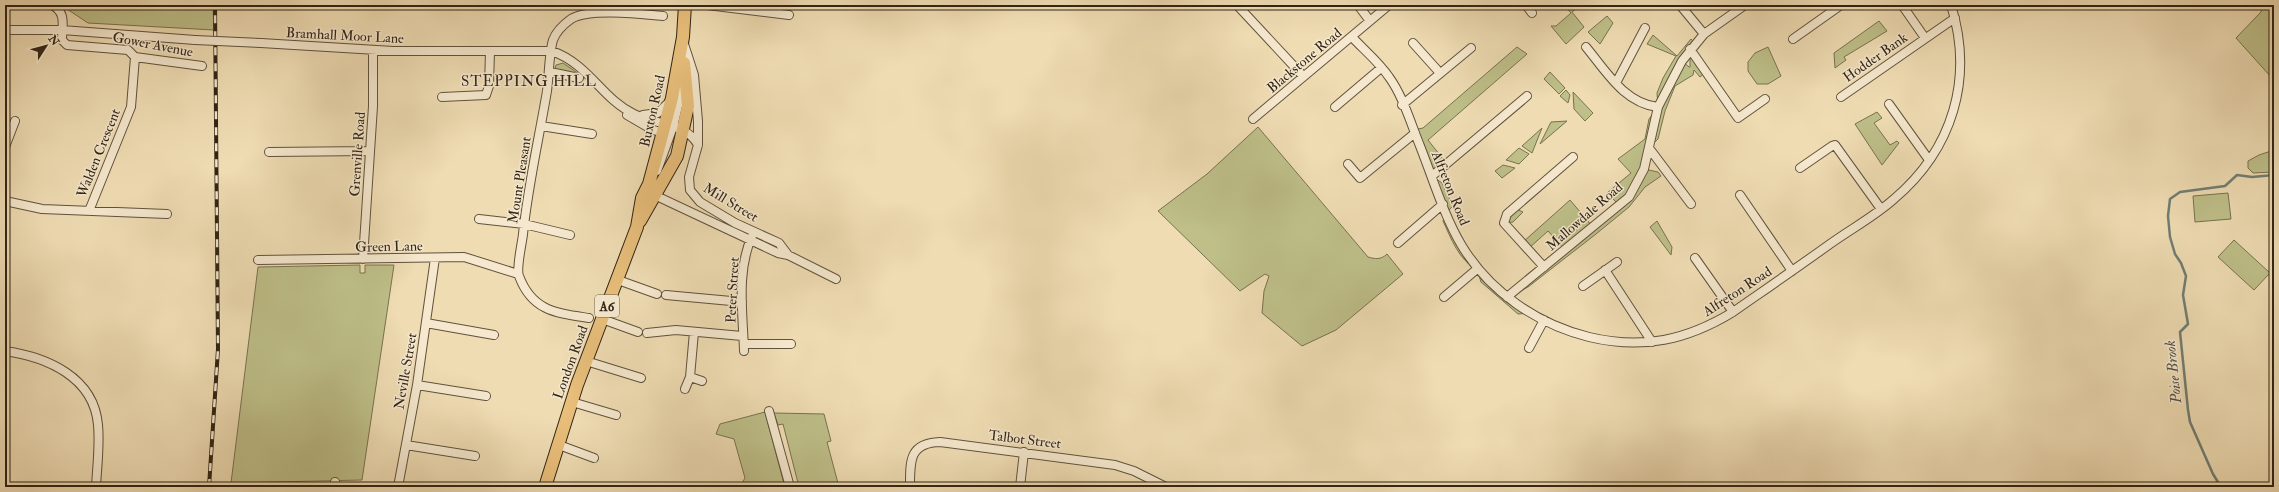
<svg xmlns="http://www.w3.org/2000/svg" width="2279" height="492" font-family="'IM FELL Double Pica',serif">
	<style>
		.green { fill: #bebf89; stroke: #78724f; fill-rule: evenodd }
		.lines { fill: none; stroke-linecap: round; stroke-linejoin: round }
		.stream { stroke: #717e74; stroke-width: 2.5 }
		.minor-casing { stroke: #60523c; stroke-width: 10 }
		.highway-casing { stroke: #312415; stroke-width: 14 }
		.minor { stroke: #f5e8ce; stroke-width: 8 }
		.highway { stroke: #e8be7a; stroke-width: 12 }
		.rail-casing { stroke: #312415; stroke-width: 4 }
		.rail { stroke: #f5e8ce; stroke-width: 2.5; stroke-dasharray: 8; stroke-linecap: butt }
		.minor-bridge-casing { stroke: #60523c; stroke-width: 10; stroke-linecap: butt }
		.minor-bridge { stroke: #f5e8ce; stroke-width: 8 }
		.labels { text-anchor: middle; stroke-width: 3; stroke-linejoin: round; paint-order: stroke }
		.shield { fill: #f5e8ce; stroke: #6c5f4c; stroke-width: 1 }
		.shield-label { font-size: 13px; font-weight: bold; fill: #312415 }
		.street-label { font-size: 14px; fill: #312415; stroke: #f5e8ce }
		.neighbourhood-label { font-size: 15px; letter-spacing: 1px; fill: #312415; stroke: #f5e8ce }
		.water-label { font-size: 15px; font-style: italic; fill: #515145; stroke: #f5e8ce }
	</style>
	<rect width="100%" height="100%" fill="#efdcb3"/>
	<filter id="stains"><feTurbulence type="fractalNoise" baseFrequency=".005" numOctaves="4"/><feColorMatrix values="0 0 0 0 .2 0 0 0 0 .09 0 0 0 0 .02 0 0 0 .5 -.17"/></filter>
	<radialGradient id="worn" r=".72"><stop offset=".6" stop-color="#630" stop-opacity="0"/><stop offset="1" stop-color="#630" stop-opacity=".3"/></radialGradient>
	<!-- green -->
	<path class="green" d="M61 5H213L214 30 88 23Z
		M1564 5H1581L1572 12 1584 27 1566 44 1551 26H1556L1571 13Z
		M2262 5H2274V76L2271 77 2236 38 2261 12Z
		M1607 16 1613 23 1600 44 1588 32Z
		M1879 21 1887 31 1844 57 1846 60 1835 68 1834 53Z
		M1653 35 1677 56 1691 39 1695 43 1690 50 1706 72 1700 77 1694 70 1693 75 1675 86 1665 111 1658 139 1649 148 1644 169 1658 172 1661 176 1645 187 1629 207 1596 234 1528 287 1508 297 1530 313 1518 314 1481 282 1477 269C1459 261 1451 238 1443 221L1446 212 1413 130 1423 128 1517 47 1527 54 1428 140 1447 164 1432 176 1442 183 1453 206 1446 213 1462 246 1507 297 1565 250 1548 231 1528 249 1523 242 1570 200 1593 227 1619 205 1607 193 1631 173 1618 159 1645 139 1649 119 1658 107 1657 93 1663 78 1676 56 1647 44ZM1690 50V67H1689L1682 61Z
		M1768 47 1781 76 1768 84H1757L1748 71V62L1755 53Z
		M563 63 579 74 555 69 556 65Z
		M1550 72 1565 88 1559 94 1544 79Z
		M1566 90 1570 95 1568 103 1560 96Z
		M1573 92 1593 113 1585 121 1574 109Z
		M1877 112 1882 118 1874 123 1890 145 1897 141 1899 143 1882 165 1855 124Z
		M1567 121 1540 144 1551 122Z
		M1258 127 1368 257C1375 259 1381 260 1387 254L1403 274 1336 330 1302 346 1262 313 1264 291 1269 276 1265 274 1240 291 1158 211 1207 174Z
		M1542 128 1532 153 1522 146Z
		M1519 148 1529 154 1519 164 1506 160Z
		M2274 150V172L2253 173 2248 168V161L2259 155Z
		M1503 165 1515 168 1502 178 1495 171Z
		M2228 193 2231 219 2195 222 2193 196Z
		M1514 208 1523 212 1513 222 1504 223Z
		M1657 221 1672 247 1671 255 1650 227Z
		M2234 240 2270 273 2254 290 2218 257Z
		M360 265V273H365V265H394L362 480 231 483 258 267Z
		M765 412 783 480 786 487H748L742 483 745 478 734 439 716 434 720 424Z
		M774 413 824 414 831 441 827 442 839 487H799L783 424 778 425Z"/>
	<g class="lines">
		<!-- stream -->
		<path class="stream" d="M2221 487 2213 474 2190 422 2188 410 2180 332 2188 324 2183 295 2186 276 2181 263 2175 254 2170 237 2168 216 2170 199 2180 192 2225 186 2237 175 2252 177 2274 175"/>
		<defs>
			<path id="minor" d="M52 5C67 13 62 25 62 40L67 45 128 50 135 57 202 66
				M707 5 789 15
				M1237 5 1303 76
				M1358 5 1370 21
				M1526 5 1532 13
				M1680 5 1704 34
				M1902 5 1925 38
				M5 30H62L195 40
				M1352 37C1364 50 1379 62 1389 77 1403 96 1411 124 1420 146 1433 179 1444 216 1462 246 1490 292 1537 324 1589 337 1643 350 1687 340 1733 312 1766 289 1798 267 1830 244 1851 229 1875 216 1894 199 1953 149 1974 78 1951 5
				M1793 39 1841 5
				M261 43 393 51H552C590 65 601 98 634 114 655 125 686 122 698 145
				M1413 43 1440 73
				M684 44 694 75 698 121V145L689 177 690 190 700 202 735 223 779 243 788 255
				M1586 47C1606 71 1624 103 1658 107
				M1690 49 1738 118 1765 99
				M550 72 579 78
				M1616 83 1645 28
				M442 97 486 95 489 86 490 51
				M1841 97 1955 18
				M1889 104 1929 160
				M1402 105 1471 48
				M1335 107 1381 68
				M627 115 651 129 663 133 667 131
				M643 115 658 113 670 101
				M1253 119 1389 5
				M541 126 592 134
				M5 147 15 121
				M1649 148 1691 204
				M269 152 370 151
				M1348 164 1360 178 1415 133
				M1800 168 1832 146 1835 145 1881 209
				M657 171 673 127 683 85
				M1432 176 1527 96
				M650 193 778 253 788 255 836 279
				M1740 195 1792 271
				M5 201 42 209 167 214
				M89 211 131 107 135 57
				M479 219 524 224 570 235
				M1398 243 1443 204
				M1695 258 1733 312
				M363 259 373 106V50
				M258 260 464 257 518 274
				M1544 267 1504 223 1507 214 1573 157
				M1605 270 1652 342
				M618 280 657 294
				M1583 286 1617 262
				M666 295 742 302
				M1444 297 1477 269
				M1507 297 1629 197 1644 169 1658 107 1682 61 1704 34 1745 5
				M589 318C556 313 532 311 519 276 516 268 522 244 523 234 528 186 539 138 547 91 549 76 549 53 553 40 556 32 564 24 571 19 589 8 641 14 663 16
				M602 319 638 332
				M426 323 494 335
				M647 333 676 330 742 336
				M744 344H791
				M1529 348 1544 320
				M5 351C47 357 94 377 98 425 100 445 97 467 96 487
				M744 351C743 313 736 272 752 236
				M586 361 641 378
				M690 377 702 381
				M417 385 486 396
				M685 389 690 377 694 332
				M572 402 616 415
				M769 411 790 487
				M406 445 475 456
				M559 445 594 458
				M334 487 335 482
				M398 487 417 385 435 258
				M910 487C910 461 909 443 940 442L1115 465 1134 471 1166 487
				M1020 487 1024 452"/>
			<path id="highway" d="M640 221 677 156 688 106 684 63
				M545 487 577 385 637 227 642 198 649 184 672 98 683 37 685 5"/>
		</defs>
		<!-- minor casing -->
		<use href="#minor" class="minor-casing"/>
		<!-- highway casing -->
		<use href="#highway" class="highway-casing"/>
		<!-- minor -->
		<use href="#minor" class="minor"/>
		<!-- highway -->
		<use href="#highway" class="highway"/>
		<defs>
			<path id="rail" d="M209 487 218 349 215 5"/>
		</defs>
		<!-- rail casing -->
		<use href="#rail" class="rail-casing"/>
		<!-- rail -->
		<use href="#rail" class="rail"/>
		<defs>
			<path id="minor-bridge" d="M195 40 261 43"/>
		</defs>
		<!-- minor-bridge casing -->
		<use href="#minor-bridge" class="minor-bridge-casing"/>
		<!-- minor-bridge -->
		<use href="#minor-bridge" class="minor-bridge"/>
	</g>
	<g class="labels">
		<!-- shield labels -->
		<rect class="shield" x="595" y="295" width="24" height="22" rx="3"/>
		<g class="shield-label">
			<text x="607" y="311">A6</text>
		</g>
		<!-- street labels -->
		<g class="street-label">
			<text transform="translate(345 35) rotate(3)" y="5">Bramhall Moor Lane</text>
			<text transform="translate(153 44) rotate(11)" y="5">Gower Avenue</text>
			<text transform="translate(1875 57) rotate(-35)" y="5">Hodder Bank</text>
			<text transform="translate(1304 60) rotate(-40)" y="5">Blackstone Road</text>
			<text transform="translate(652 111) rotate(-77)" y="5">Buxton Road</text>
			<text transform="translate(98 153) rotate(-68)" y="5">Walden Crescent</text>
			<text transform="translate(357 154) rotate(-86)" y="5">Grenville Road</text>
			<text transform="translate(519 180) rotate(-81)" y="5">Mount Pleasant</text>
			<text transform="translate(1451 188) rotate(68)" y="5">Alfreton Road</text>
			<text transform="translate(731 202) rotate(31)" y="5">Mill Street</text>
			<text transform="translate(1584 216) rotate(-41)" y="5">Mallowdale Road</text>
			<text transform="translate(389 246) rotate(-1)" y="5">Green Lane</text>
			<text transform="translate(732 290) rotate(-87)" y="5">Peter Street</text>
			<text transform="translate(1737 291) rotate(-33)" y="5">Alfreton Road</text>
			<text transform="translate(570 362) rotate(-70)" y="5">London Road</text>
			<text transform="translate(405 371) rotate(-80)" y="5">Neville Street</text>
			<text transform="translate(1025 439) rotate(7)" y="5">Talbot Street</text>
		</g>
		<!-- neighbourhood labels -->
		<g class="neighbourhood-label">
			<text x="529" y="86">STEPPING HILL</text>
		</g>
		<!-- water labels -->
		<g class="water-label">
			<text transform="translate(2173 372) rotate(-96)" y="5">Poise Brook</text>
		</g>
	</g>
	<!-- margin -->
	<rect width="2279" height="492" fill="none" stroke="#efdcb3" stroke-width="20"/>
	<rect x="6" y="6" width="2267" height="480" fill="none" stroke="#312415" stroke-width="2"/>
	<rect x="10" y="10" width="2259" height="472" fill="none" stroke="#312415"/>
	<!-- north arrow -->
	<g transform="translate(46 46) rotate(54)" stroke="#f5e8ce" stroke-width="3" paint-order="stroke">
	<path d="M0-3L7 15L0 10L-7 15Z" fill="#312415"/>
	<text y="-6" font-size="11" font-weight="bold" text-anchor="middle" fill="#312415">N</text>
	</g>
	<rect width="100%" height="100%" filter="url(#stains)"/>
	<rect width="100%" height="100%" fill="url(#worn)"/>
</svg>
